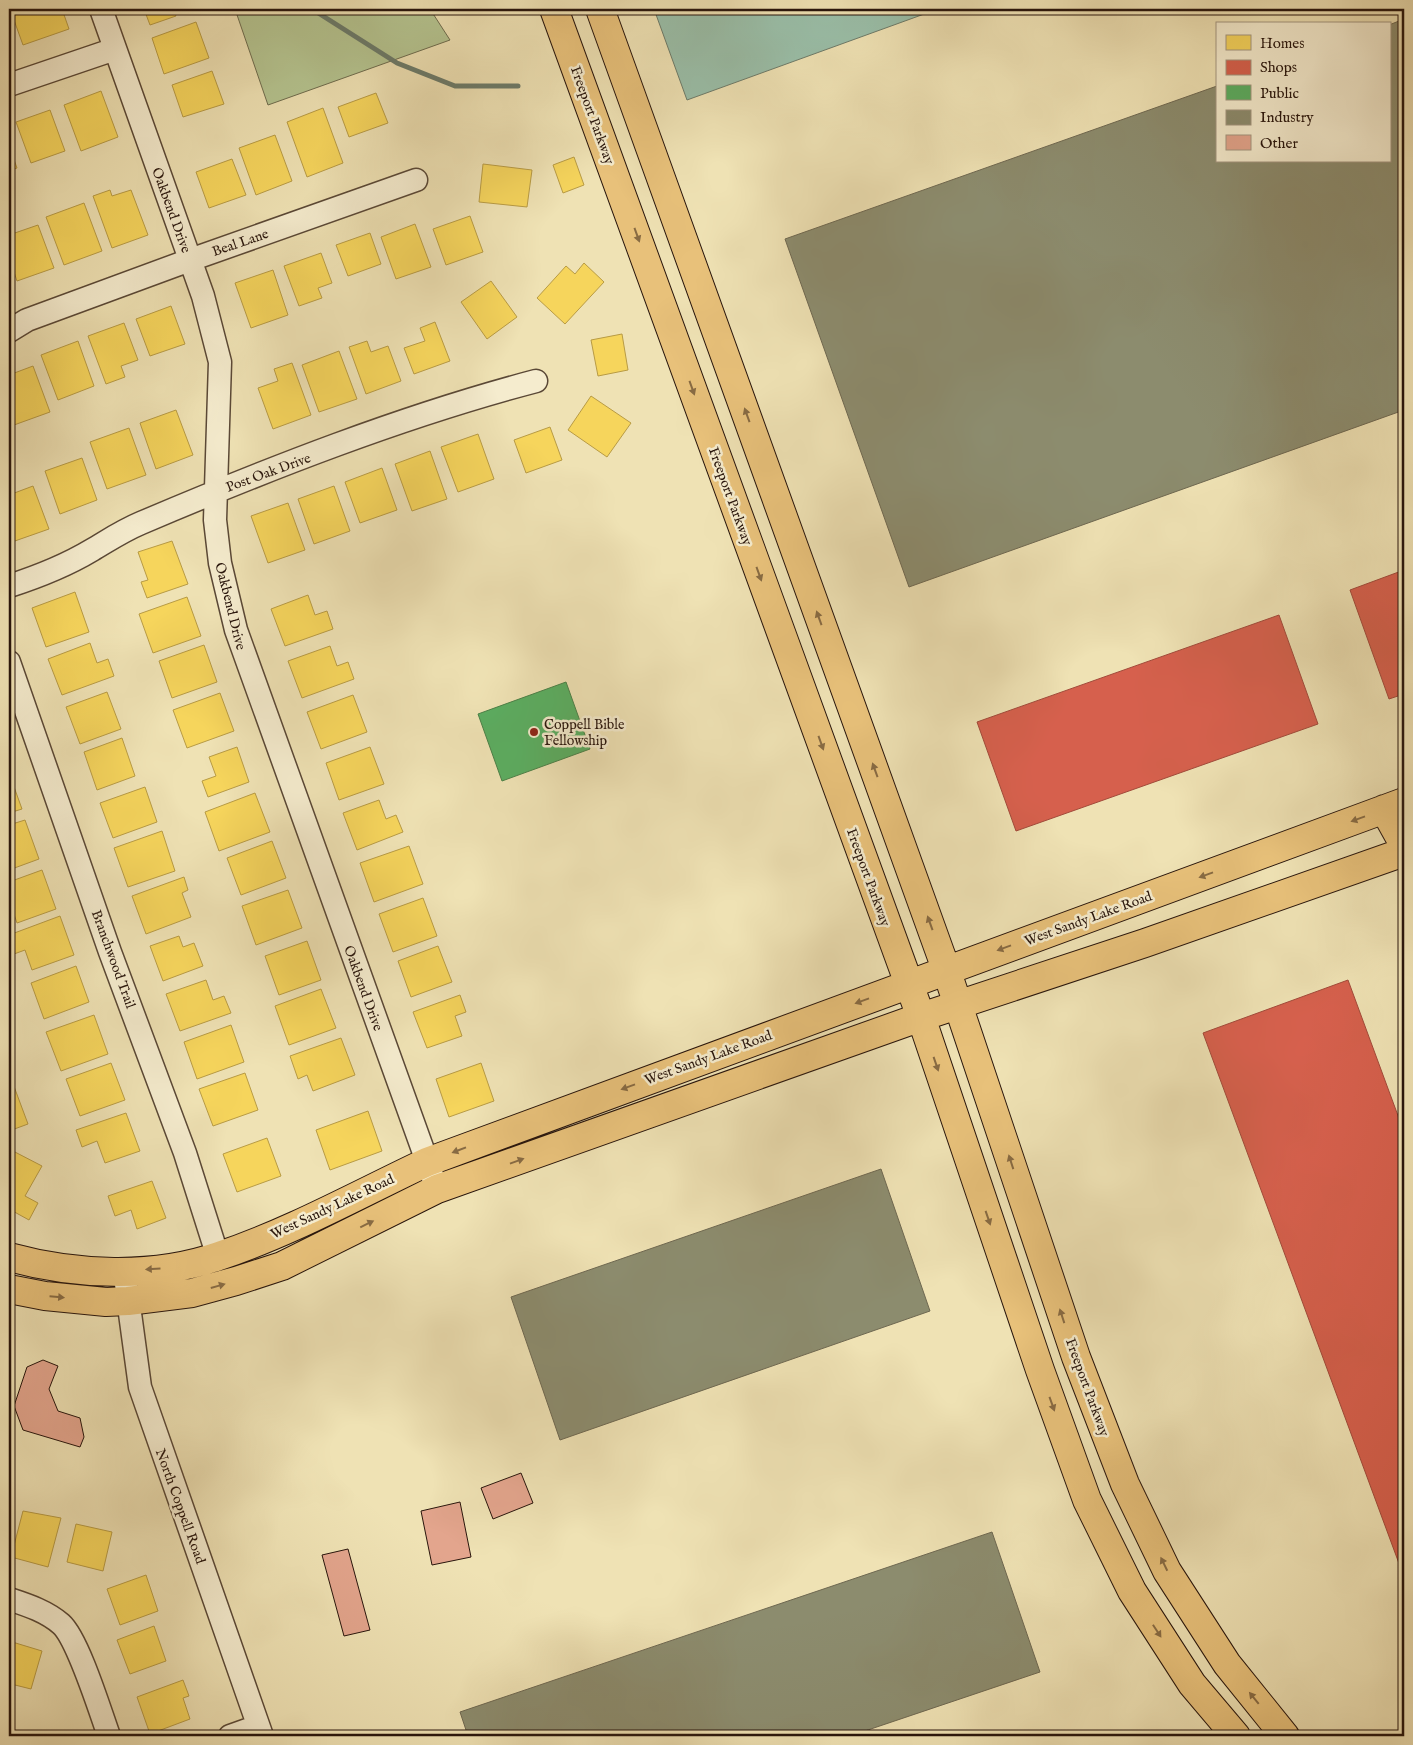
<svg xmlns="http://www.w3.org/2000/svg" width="1413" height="1745" font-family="'IM FELL English',serif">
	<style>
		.green { fill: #b5c490; stroke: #6e6c4e }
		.water { fill: #9abfa9; stroke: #6c7b6a }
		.homes { fill: #f6d55c; stroke: #b89b44 }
		.shops { fill: #d6604d; stroke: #a24a3a }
		.public { fill: #5aae61; stroke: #4b8048 }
		.industry { fill: #8c8c6e; stroke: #6e6851 }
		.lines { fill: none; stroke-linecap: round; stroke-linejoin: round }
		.stream { stroke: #6c7b6a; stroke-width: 5 }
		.building { fill: #e3a58d; stroke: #28150c }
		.minor-casing { stroke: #5a4836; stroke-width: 25 }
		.major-casing { stroke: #28150c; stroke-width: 30 }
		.minor { stroke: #f5ecce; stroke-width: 22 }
		.major { stroke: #e8c17a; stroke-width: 28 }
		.oneway { fill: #886b43 }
		.poi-dot { fill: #8f2418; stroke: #f5ecce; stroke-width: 2 }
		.labels { text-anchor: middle; stroke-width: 5; stroke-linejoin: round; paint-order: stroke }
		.street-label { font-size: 14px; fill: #28150c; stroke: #f5ecce }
		.poi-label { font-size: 14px; fill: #28150c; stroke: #f5ecce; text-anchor: start }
	</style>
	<rect width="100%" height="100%" fill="#efe2b4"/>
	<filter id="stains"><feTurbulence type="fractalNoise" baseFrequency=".004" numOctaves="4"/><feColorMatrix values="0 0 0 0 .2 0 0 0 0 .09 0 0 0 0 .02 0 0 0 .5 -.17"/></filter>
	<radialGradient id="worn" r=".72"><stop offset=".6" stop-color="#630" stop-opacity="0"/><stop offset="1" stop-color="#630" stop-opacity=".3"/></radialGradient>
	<!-- green -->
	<path class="green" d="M235 9H430L450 40 268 105Z"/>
	<!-- water -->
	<path class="water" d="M654 9H938L687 100Z"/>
	<!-- homes -->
	<path class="homes" d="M10 9H62L69 29 23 45Z
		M144 9H173L176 16 150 25Z
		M196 22 209 58 164 74 152 38Z
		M212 71 224 104 183 117 172 85Z
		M101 91 118 137 81 151 64 105Z
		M376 93 388 123 349 137 338 107Z
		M323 108 343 163 307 177 287 122Z
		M50 110 65 151 31 163 16 122Z
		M275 135 292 181 256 195 239 148Z
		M9 146 17 168 9 171Z
		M574 157 584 185 563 193 553 165Z
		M232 159 246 195 209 208 196 172Z
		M483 164 532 170 527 207 479 202Z
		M110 190 112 196 131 190 148 235 112 248 93 196Z
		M84 203 102 251 64 265 46 217Z
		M470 216 483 252 446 265 433 229Z
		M415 224 431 267 396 279 381 237Z
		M38 225 54 268 17 281 9 257V235Z
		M370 233 381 264 348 276 336 245Z
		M321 253 332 283 318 288 322 298 299 306 284 266Z
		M584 263 604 282 565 324 537 298 566 266 575 274Z
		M273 270 288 315 251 328 235 283Z
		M491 281 517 317 487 339 461 302Z
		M171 306 185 344 150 356 136 319Z
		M435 322 450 361 414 374 404 348 425 341 420 328Z
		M124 323 138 360 121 366 125 377 106 384 88 336Z
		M622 334 628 370 598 376 591 340Z
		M78 341 94 386 58 400 41 355Z
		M367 341 371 352 388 346 401 381 366 394 349 347Z
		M339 351 357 399 319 412 302 365Z
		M292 363 311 415 273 429 258 388 278 381 274 369Z
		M33 366 50 412 14 425 9 410V375Z
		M591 396 631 423 607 457 568 430Z
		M176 410 193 455 156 469 140 423Z
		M550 427 562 460 526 473 514 440Z
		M129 428 146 475 107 489 90 442Z
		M478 434 494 479 458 492 441 447Z
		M430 451 447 499 412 511 395 464Z
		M82 458 97 500 60 514 45 471Z
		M382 468 397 510 360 523 345 482Z
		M33 486 49 529 12 542 9 533V495Z
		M334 486 350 531 314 544 298 499Z
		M288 503 305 550 268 563 251 516Z
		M172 541 188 584 147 598 141 582 148 580 138 552Z
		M75 592 89 632 46 647 32 608Z
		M308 595 315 615 327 611 333 629 285 646 271 609Z
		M187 597 201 636 153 653 139 614Z
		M90 643 97 663 108 659 114 676 62 695 48 659Z
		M204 645 217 682 172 698 159 661Z
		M330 646 337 666 348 662 354 679 302 698 288 661Z
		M107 692 121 729 80 744 66 707Z
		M220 693 234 731 187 748 173 710Z
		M353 695 367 732 321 749 307 712Z
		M122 738 135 776 97 790 84 752Z
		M237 747 249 782 208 797 202 781 216 776 209 757Z
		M370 747 384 784 339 800 326 763Z
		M9 773 22 809 9 813Z
		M145 787 157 822 113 838 100 803Z
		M255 793 270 832 219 851 205 812Z
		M379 800 386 819 396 815 403 832 357 850 343 813Z
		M25 820 39 859 9 870V825Z
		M162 831 175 871 128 887 114 848Z
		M272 841 286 878 241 895 227 858Z
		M409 846 423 884 374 902 360 863Z
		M42 870 56 909 17 923 9 900V882Z
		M184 877 188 890 182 893 191 917 146 934 132 896Z
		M288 890 302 928 256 945 242 906Z
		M423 898 437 936 393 952 379 914Z
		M60 916 74 955 32 970 25 950 14 954 9 935Z
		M179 936 183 947 194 943 203 966 163 981 150 946Z
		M307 941 321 980 279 995 265 956Z
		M438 946 452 982 411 997 398 961Z
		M76 966 89 1002 44 1019 31 983Z
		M206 980 213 1000 224 996 231 1013 180 1031 166 994Z
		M321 989 336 1028 289 1045 275 1006Z
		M460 995 466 1012 455 1016 462 1036 427 1048 413 1012Z
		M94 1015 108 1054 61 1071 46 1032Z
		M231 1025 244 1062 197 1079 184 1042Z
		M341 1038 355 1075 313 1091 307 1075 298 1079 290 1056Z
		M111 1063 125 1100 80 1116 66 1079Z
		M481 1063 494 1101 449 1117 436 1079Z
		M9 1073 28 1124 9 1131Z
		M245 1073 258 1110 213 1126 199 1089Z
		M368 1111 382 1151 330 1170 316 1130Z
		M126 1113 140 1151 105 1163 97 1141 82 1147 76 1130Z
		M267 1138 281 1176 237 1192 223 1154Z
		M13 1151 42 1166 25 1196 38 1203 29 1220 9 1209V1158Z
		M152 1181 166 1218 137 1229 131 1210 115 1216 108 1196Z
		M9 1504 13 1505 9 1524Z
		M23 1511 61 1518 48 1567 11 1557Z
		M76 1524 112 1532 103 1571 67 1562Z
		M146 1575 158 1611 120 1625 107 1589Z
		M154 1626 166 1661 130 1674 117 1640Z
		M9 1641 42 1651 31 1689 11 1684 9 1692Z
		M183 1680 189 1696 183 1698 190 1719 150 1734 137 1697Z"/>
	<!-- shops -->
	<path class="shops" d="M1404 570V694L1389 699 1350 590Z
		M1279 615 1318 724 1016 831 977 722Z
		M1348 980 1404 1132V1577L1203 1033Z"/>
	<!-- public -->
	<path class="public" d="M566 682 590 749 502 781 478 714Z"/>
	<!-- industry -->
	<path class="industry" d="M1404 19V410L909 587 785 239 1217 86V161H1389V25Z
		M881 1169 930 1311 560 1440 511 1297Z
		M992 1532 1040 1672 850 1736H468L460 1712Z"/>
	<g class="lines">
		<!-- stream -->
		<path class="stream" d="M312 9 397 63 455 86H518"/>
	</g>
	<!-- building -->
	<path class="building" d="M43 1360 58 1366 49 1389 58 1411 80 1418 84 1437 80 1447 23 1430 14 1406 27 1367Z
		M521 1473 533 1503 493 1519 481 1488Z
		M460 1502 471 1557 432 1565 421 1511Z
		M348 1549 370 1630 344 1636 322 1555Z"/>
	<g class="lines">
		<defs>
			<path id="minor" d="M101 9 203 296 220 362 215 520 220 563 236 630 437 1189
				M9 85 115 49
				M9 331 27 320 190 260 416 180
				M9 586C37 577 67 565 92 550 109 540 122 531 141 523 268 469 403 416 536 381
				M9 662 110 952 185 1153 218 1257
				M126 1284 140 1387 262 1736
				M9 1599C27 1605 46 1611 61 1624 78 1639 100 1711 109 1736
				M230 1736 258 1726"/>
			<path id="major" d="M554 9 921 1017 1040 1370 1087 1500 1132 1591 1192 1684 1236 1736
				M600 9 946 969 1076 1357 1125 1484 1167 1571 1227 1664 1285 1736
				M1384 809 1404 845
				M9 1257C75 1275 153 1279 219 1256 291 1232 359 1194 427 1162L1404 802
				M9 1289 45 1296 106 1302 128 1301 192 1293 236 1281 282 1266 437 1189 921 1017 1145 943 1404 852"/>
		</defs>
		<!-- minor casing -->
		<use href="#minor" class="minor-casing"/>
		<!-- major casing -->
		<use href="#major" class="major-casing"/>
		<!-- minor -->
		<use href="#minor" class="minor"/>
		<!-- major -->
		<use href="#major" class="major"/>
	</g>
	<!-- one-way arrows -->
	<defs><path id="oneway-solid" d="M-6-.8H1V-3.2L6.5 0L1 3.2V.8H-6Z" transform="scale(1.25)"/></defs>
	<g class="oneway">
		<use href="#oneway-solid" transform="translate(637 235) rotate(70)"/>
		<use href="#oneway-solid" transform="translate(692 388) rotate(70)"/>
		<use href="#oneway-solid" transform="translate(747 415) rotate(-110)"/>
		<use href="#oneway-solid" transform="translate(759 574) rotate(70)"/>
		<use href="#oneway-solid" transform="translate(819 618) rotate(-110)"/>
		<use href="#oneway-solid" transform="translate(821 743) rotate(70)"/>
		<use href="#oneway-solid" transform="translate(875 770) rotate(-110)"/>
		<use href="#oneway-solid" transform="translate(1358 819) rotate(160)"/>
		<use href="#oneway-solid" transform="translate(1206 875) rotate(160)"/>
		<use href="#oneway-solid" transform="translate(930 923) rotate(-110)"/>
		<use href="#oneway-solid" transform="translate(1004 948) rotate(160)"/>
		<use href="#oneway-solid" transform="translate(862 1001) rotate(160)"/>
		<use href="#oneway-solid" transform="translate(936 1064) rotate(71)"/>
		<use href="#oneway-solid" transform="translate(628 1087) rotate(160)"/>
		<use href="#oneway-solid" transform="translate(459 1150) rotate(159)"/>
		<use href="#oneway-solid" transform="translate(517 1161) rotate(-20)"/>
		<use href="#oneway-solid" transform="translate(1011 1162) rotate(-108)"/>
		<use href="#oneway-solid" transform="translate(988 1218) rotate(71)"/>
		<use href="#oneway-solid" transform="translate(367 1224) rotate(-26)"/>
		<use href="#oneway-solid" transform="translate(153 1269) rotate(177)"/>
		<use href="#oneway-solid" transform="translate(218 1286) rotate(-16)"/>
		<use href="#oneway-solid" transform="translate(57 1297) rotate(5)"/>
		<use href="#oneway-solid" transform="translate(1062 1316) rotate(-108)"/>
		<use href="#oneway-solid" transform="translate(1052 1404) rotate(70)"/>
		<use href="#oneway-solid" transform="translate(1164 1564) rotate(-116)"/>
		<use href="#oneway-solid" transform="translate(1157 1631) rotate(57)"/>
		<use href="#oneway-solid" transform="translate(1254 1698) rotate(-129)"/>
	</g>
	<!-- markers -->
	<circle class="poi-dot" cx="534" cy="732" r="5"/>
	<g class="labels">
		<!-- street labels -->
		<g class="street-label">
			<text transform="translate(593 115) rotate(70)" y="5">Freeport Parkway</text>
			<text transform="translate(172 210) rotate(70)" y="5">Oakbend Drive</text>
			<text transform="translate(240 242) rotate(-19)" y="5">Beal Lane</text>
			<text transform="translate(268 472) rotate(-20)" y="5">Post Oak Drive</text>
			<text transform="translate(731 496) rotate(70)" y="5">Freeport Parkway</text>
			<text transform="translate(231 606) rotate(76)" y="5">Oakbend Drive</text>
			<text transform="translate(869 877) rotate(70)" y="5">Freeport Parkway</text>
			<text transform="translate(1088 918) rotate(-20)" y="5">West Sandy Lake Road</text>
			<text transform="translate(114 959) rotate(70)" y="5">Branchwood Trail</text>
			<text transform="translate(364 988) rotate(70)" y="5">Oakbend Drive</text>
			<text transform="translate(708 1057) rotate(-20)" y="5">West Sandy Lake Road</text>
			<text transform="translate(332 1206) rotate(-25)" y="5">West Sandy Lake Road</text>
			<text transform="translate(1088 1387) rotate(70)" y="5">Freeport Parkway</text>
			<text transform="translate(181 1506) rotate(70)" y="5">North Coppell Road</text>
		</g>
		<!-- poi labels -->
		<g class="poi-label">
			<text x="544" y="729">Coppell Bible<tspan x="544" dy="16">Fellowship</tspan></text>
		</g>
	</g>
	<!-- margin -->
	<rect width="1413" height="1745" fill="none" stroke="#efe2b4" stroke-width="30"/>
	<rect x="10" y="10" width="1393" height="1725" fill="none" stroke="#28150c" stroke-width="2.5"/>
	<rect x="15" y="15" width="1383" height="1715" fill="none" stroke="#28150c"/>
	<!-- legend -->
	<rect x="1216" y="22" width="175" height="140" fill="#f5ecce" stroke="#a39680"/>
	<rect x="1226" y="35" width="25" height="15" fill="#f6d55c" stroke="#a39680"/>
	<text x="1260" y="48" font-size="15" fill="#28150c">Homes</text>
	<rect x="1226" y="60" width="25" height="15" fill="#d6604d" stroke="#a39680"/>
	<text x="1260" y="72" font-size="15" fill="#28150c">Shops</text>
	<rect x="1226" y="85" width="25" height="15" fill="#5aae61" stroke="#a39680"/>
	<text x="1260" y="98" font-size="15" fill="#28150c">Public</text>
	<rect x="1226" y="110" width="25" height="15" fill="#8c8c6e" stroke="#a39680"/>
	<text x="1260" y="122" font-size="15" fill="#28150c">Industry</text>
	<rect x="1226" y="135" width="25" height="15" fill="#e3a58d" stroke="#a39680"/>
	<text x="1260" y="148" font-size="15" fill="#28150c">Other</text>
	<rect width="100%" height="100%" filter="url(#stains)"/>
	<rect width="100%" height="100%" fill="url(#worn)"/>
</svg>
